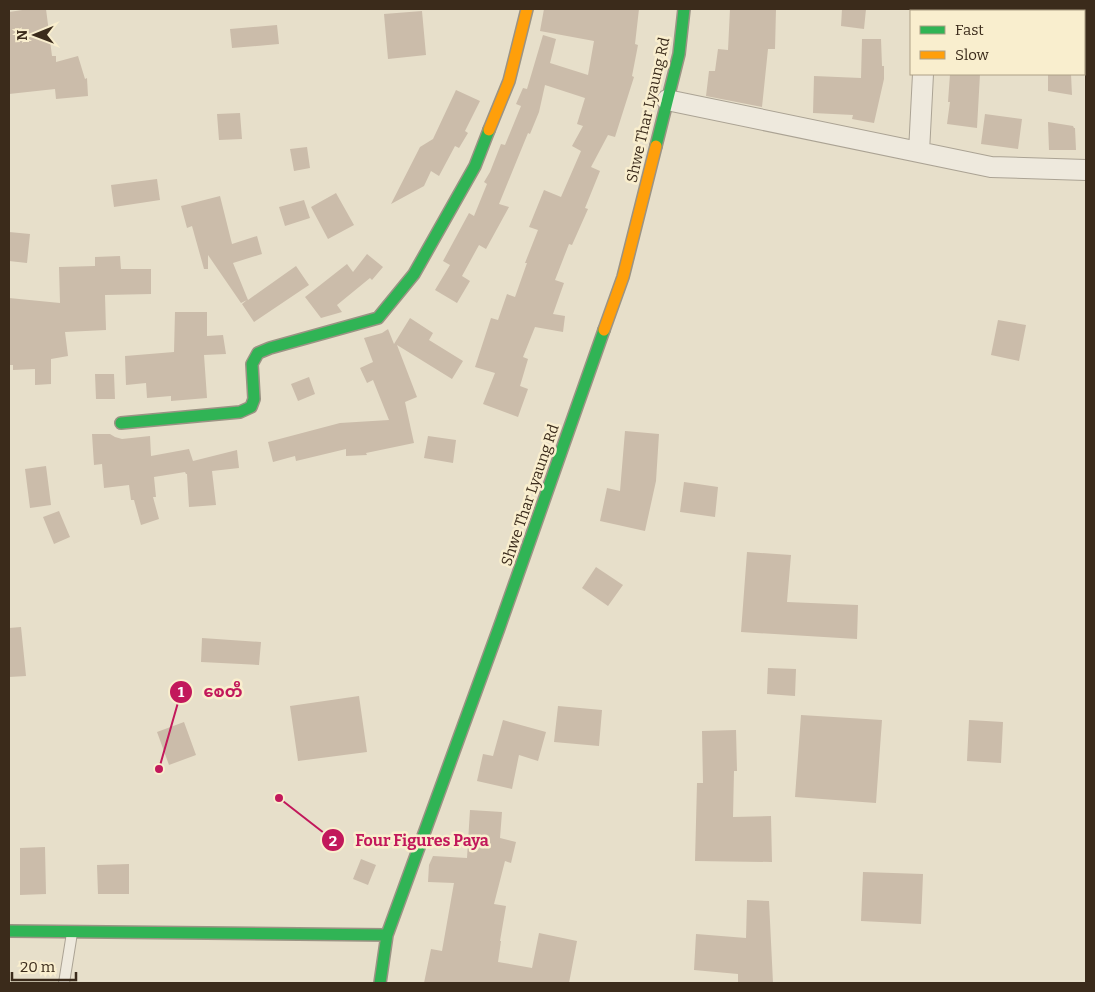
<svg xmlns="http://www.w3.org/2000/svg" width="1095" height="992" font-family="Bitter,'Noto Sans Myanmar',serif">
	<style>
		.building { fill: #cbbcaa }
		.lines { fill: none; stroke-linecap: round; stroke-linejoin: round }
		.lane-casing { stroke: #aba394; stroke-width: 12 }
		.street-casing { stroke: #aba394; stroke-width: 22 }
		.fast-casing { stroke: #9b9384; stroke-width: 14 }
		.slow-casing { stroke: #9b9384; stroke-width: 14 }
		.lane { stroke: #eee9dd; stroke-width: 10 }
		.street { stroke: #eee9dd; stroke-width: 20 }
		.fast { stroke: #30b455; stroke-width: 11 }
		.slow { stroke: #ff9f0a; stroke-width: 11 }
		.labels { text-anchor: middle; stroke-width: 5; stroke-linejoin: round; paint-order: stroke }
		.street-label { font-size: 15px; fill: #3b2b1b; stroke: #f9eece }
		.leader { fill: none; stroke: #c2185b; stroke-width: 2 }
		.callout-dot { fill: #c2185b; stroke: #f9eece; stroke-width: 2 }
		.mark-label { font-size: 15px; text-anchor: middle; font-weight: bold; fill: #fff }
		.callout-label { font-size: 16px; text-anchor: middle; font-weight: bold; fill: #c2185b; stroke: #f9eece; stroke-width: 5; stroke-linejoin: round; paint-order: stroke }
	</style>
	<rect width="100%" height="100%" fill="#e7dfca"/>
	<!-- building -->
	<path class="building" d="M29 9H46L52 56H56V62L78 56 85 79 87 78 88 96 56 99 55 89 9 94V12Z
		M544 9H639L635 44 638 45 632 76 634 77 615 137 608 135 591 167 600 171 585 208 588 209 572 245 569 244 555 280 564 283 553 314 565 316 563 332 535 327 523 357 528 359 520 386 528 389 518 417 483 404 495 373 475 367 491 318 498 320 507 294 515 297 527 263H525L538 230 529 227 544 190 561 197 581 151 572 146 583 126 577 124 585 98 545 85 539 112 530 134 528 133 499 204 509 207 486 249 479 245 462 276 470 281 457 303 435 290 450 265 443 261 469 213 474 216 487 184 484 182 490 172 501 144 505 145 521 106 516 104 523 88 527 89 543 35 556 39 550 63 588 75 594 41 540 31Z
		M730 9H776L775 49H768L762 107 706 96 709 71H715L718 49 728 50Z
		M842 9H866L864 29 841 26Z
		M422 11 426 55 388 59 384 14Z
		M277 25 279 44 232 48 230 29Z
		M862 39H881L882 66H884V79L874 123 852 119 853 115 813 113 814 76 861 78Z
		M950 74H980L977 128 947 124 950 102H948Z
		M1048 74H1071L1072 95 1048 91Z
		M456 90 480 101 465 131 468 133 459 148 455 146 439 176 431 171 424 186 391 204 420 147 433 139Z
		M240 113 242 139 219 140 217 114Z
		M985 114 1022 119 1018 149 981 144Z
		M1048 122 1073 126 1074 128H1075L1076 150H1049Z
		M307 147 310 168 294 171 290 149Z
		M157 179 160 200 114 207 111 185Z
		M336 193 354 225 328 239 311 207Z
		M220 196 232 244 257 236 262 254 233 263 248 300 296 266 309 285 254 322 242 304 247 300 241 303 208 255V269H204L192 226 187 228 181 206Z
		M304 200 310 218 285 226 279 207Z
		M9 232 30 234 27 263 9 261Z
		M367 254 383 267 372 280 370 278 337 305 342 312 321 318 305 297 347 264 353 272Z
		M120 256 121 269H151V294L105 295 106 330 65 332 68 356 51 359V384L35 385V369L13 370V365H9V298L60 303 59 267 95 266V257Z
		M175 312H207V336L223 335 226 354 204 355 207 398 171 401V396L147 398 146 383 126 385 125 356 174 352Z
		M410 318 433 333 429 340 463 361 452 379 397 345 417 397 405 402 414 443 366 453 367 455 346 456V449L296 461 295 456 273 462 268 442 340 423 389 420 373 380 367 383 360 368 373 362 364 338 382 333 388 329 394 344Z
		M998 320 1026 325 1019 361 991 355Z
		M95 374H114L115 399H96Z
		M309 377 315 394 298 401 291 384Z
		M625 431 659 434 656 481 645 531 600 521 607 488 620 491Z
		M92 434H110L115 437 122 439 150 436 151 456 189 449 193 461 237 450 239 468 212 471 216 505 189 507 187 474H186L185 472 154 477 156 497H153L159 519 141 525 134 500H131L129 485 104 488 102 464 94 465Z
		M428 436 456 440 453 463 424 458Z
		M46 466 51 505 30 508 25 469Z
		M684 482 718 487 715 517 680 512Z
		M59 511 70 537 54 544 43 517Z
		M747 552 791 555 787 602 858 605 857 639 741 632Z
		M596 567 623 585 608 606 582 588Z
		M21 627 26 676 9 677V628Z
		M202 638 261 642 259 665 201 662Z
		M768 668 796 669 795 696 767 694Z
		M359 696 367 752 298 761 290 706Z
		M558 706 602 710 599 746 554 742Z
		M801 715 882 720 876 803 795 797Z
		M503 720 546 732 538 761 519 755 512 789 477 781 483 754 493 756Z
		M969 720 1003 722 1001 763 967 761Z
		M184 722 196 755 169 765 157 732Z
		M736 730 737 771H734L733 817 771 816 772 862 695 861 697 783H703L702 731Z
		M470 810 502 812 500 838 516 842 511 863 505 861 494 904 506 906 500 941H501L498 962 532 968 539 933 577 941 569 983H424L431 949 442 951 454 883 428 882 429 865 433 856 467 858Z
		M45 847 46 894 20 895V848Z
		M361 859 376 865 368 885 353 879Z
		M129 864V894H98L97 865Z
		M863 872 923 874 921 924 861 921Z
		M747 900 769 901 773 983H738V974L694 970 696 934 746 938Z"/>
	<g class="lines">
		<defs>
			<path id="lane" d="M64 983 72 933"/>
			<path id="street" d="M926 11V9
				M667 100 991 167 1086 170
				M919 152 923 74"/>
			<path id="fast" d="M656 146 679 54 684 9
				M121 423 240 412 251 407 254 399 252 364 258 353 270 348 378 318 414 274 475 166 489 130
				M9 931 387 935
				M380 983 387 935 499 628 604 330"/>
			<path id="slow" d="M489 130 509 81 527 9
				M604 330 623 277 656 146"/>
		</defs>
		<!-- lane casing -->
		<use href="#lane" class="lane-casing"/>
		<!-- street casing -->
		<use href="#street" class="street-casing"/>
		<!-- fast casing -->
		<use href="#fast" class="fast-casing"/>
		<!-- slow casing -->
		<use href="#slow" class="slow-casing"/>
		<!-- lane -->
		<use href="#lane" class="lane"/>
		<!-- street -->
		<use href="#street" class="street"/>
		<!-- fast -->
		<use href="#fast" class="fast"/>
		<!-- slow -->
		<use href="#slow" class="slow"/>
	</g>
	<g class="labels">
		<!-- street labels -->
		<g class="street-label">
			<text transform="translate(648 110) rotate(-77)" y="5">Shwe Thar Lyaung Rd</text>
			<text transform="translate(530 495) rotate(-71)" y="5">Shwe Thar Lyaung Rd</text>
		</g>
	</g>
	<!-- callouts -->
	<path class="leader" d="M159 769L181 692M279 798L333 840"/>
	<g class="callout-dot">
		<circle cx="159" cy="769" r="5"/>
		<circle cx="279" cy="798" r="5"/>
		<circle cx="181" cy="692" r="12"/>
		<circle cx="333" cy="840" r="12"/>
	</g>
	<g class="mark-label">
		<text x="181" y="697">1</text>
		<text x="333" y="846">2</text>
	</g>
	<g class="callout-label">
		<text x="223" y="697">စေတီ</text>
		<text x="422" y="846">Four Figures Paya</text>
	</g>
	<!-- border -->
	<rect width="1095" height="992" fill="none" stroke="#3b2b1b" stroke-width="20"/>
	<!-- legend -->
	<rect x="910" y="10" width="175" height="65" fill="#f9eece" stroke="#ada086"/>
	<rect x="920" y="26" width="25" height="8" fill="#30b455" stroke="#ada086"/>
	<text x="955" y="35" font-size="15" fill="#3b2b1b">Fast</text>
	<rect x="920" y="51" width="25" height="8" fill="#ff9f0a" stroke="#ada086"/>
	<text x="955" y="60" font-size="15" fill="#3b2b1b">Slow</text>
	<!-- north arrow -->
	<g transform="translate(35 35) rotate(269)" stroke="#f9eece" stroke-width="4" paint-order="stroke">
	<path d="M0-4L9 19L0 12L-9 19Z" fill="#3b2b1b"/>
	<text y="-8" font-size="14" font-weight="bold" text-anchor="middle" fill="#3b2b1b">N</text>
	</g>
	<!-- scale -->
	<path d="M12 972v8h64v-8" fill="none" stroke="#3b2b1b" stroke-width="2.5"/>
	<text x="20" y="972" font-size="15" fill="#3b2b1b" stroke="#f9eece" stroke-width="4" paint-order="stroke">20 m</text>
</svg>
